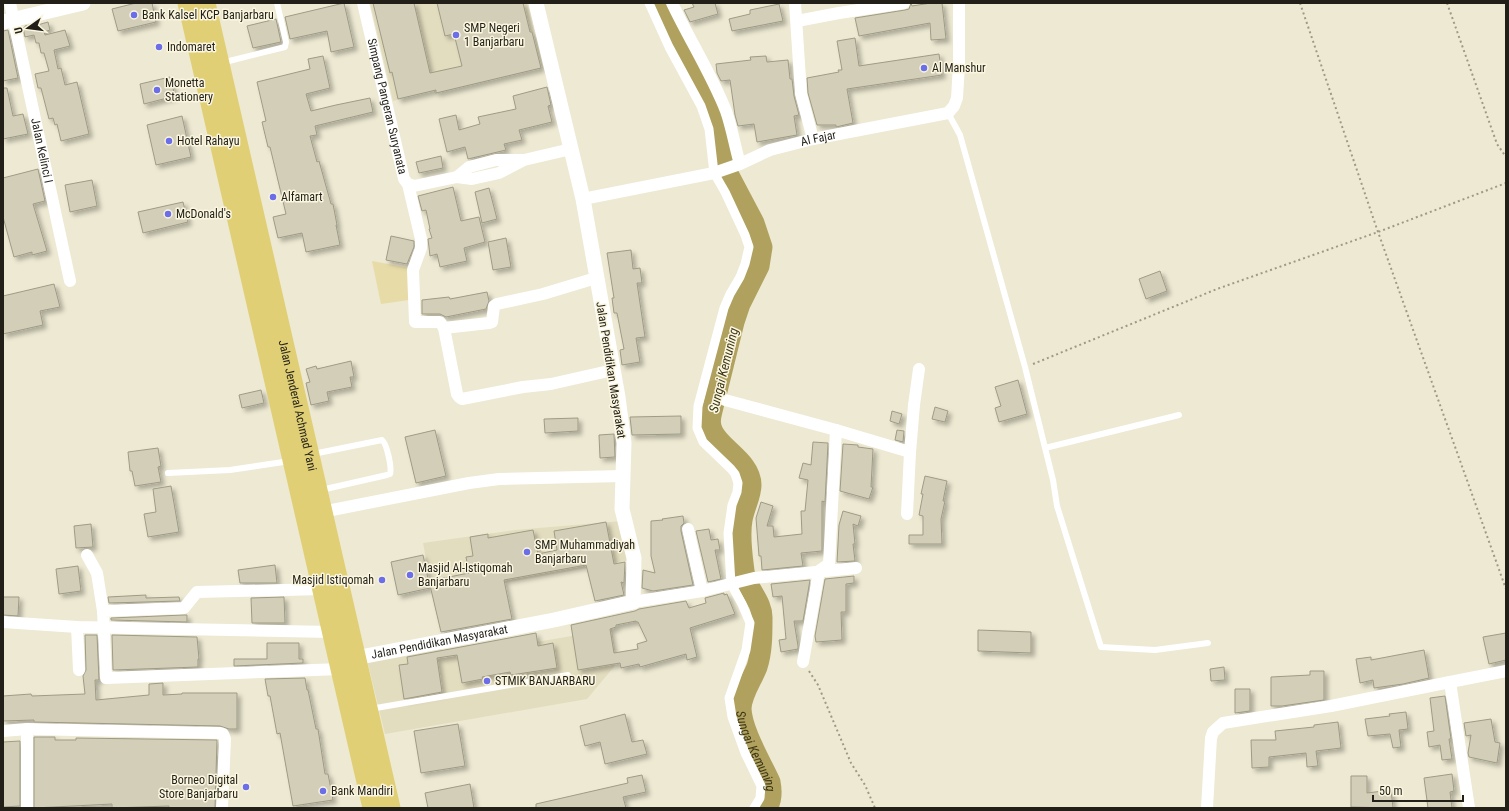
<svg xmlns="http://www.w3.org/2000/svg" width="1509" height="811" font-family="'Roboto Condensed',sans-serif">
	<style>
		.built { fill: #e3ddbf }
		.green { fill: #e7dca8 }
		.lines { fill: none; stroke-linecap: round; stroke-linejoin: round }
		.river { stroke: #b0a25e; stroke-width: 21 }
		.building { fill: #d2ceb7; stroke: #9f9b85; fill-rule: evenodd; filter: url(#shadow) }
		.path { stroke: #9d9a89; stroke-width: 2; stroke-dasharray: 2 3; stroke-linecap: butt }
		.service { stroke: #fff; stroke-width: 6 }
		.pedestrian { stroke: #fff; stroke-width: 9 }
		.minor { stroke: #fff; stroke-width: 12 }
		.tertiary { stroke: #fff; stroke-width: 15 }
		.trunk { stroke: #e0cf74; stroke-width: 21 }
		.poi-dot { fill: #6b6ee8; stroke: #fbf6df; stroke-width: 1.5 }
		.labels { text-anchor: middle; stroke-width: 3; stroke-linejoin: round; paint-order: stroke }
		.poi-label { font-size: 12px; fill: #211f17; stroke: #fbf6df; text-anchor: start }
		.street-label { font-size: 12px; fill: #211f17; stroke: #fbf6df }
		.water-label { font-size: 13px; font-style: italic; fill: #3c3616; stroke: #fbf6df }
	</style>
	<defs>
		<filter id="shadow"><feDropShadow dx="3.5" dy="3.5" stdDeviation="2" flood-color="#0004"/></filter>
	</defs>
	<rect width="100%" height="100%" fill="#ede9d2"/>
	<!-- built -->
	<path class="built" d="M370 3H527L543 68 435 94 434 91 393 101Z
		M622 521 631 560 433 596 423 543 515 530Z
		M612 629 617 663 587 699 385 734 365 652 440 638 444 658Z"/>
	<!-- green -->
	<path class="green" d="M372 261 410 268 409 300 381 304Z"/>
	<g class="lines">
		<!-- river -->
		<path class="river" id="s1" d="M657 3 709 103 714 118 726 170 754 223 762 247 759 266 740 304 734 322 712 411C710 418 709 425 713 432 721 449 751 462 751 485 751 496 744 508 742 520 739 536 742 555 744 571 746 589 763 601 762 619 762 634 762 652 757 667 752 680 741 695 741 709 742 731 761 762 770 782 772 792 772 800 767 808"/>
	</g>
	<!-- building -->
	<path class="building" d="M136 3H152L156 22 118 31 112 9Z
		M344 3 354 47 331 52 327 31 290 39 285 17Z
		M373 3H414L430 73 462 66 454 34 445 36 437 3H523L530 32H532L541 68 436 93V90L398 99 392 72 390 73Z
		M692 3H715L718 14 690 22 684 10 694 7Z
		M911 3 912 6 931 3H942L946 39 931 40 930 23 859 36 855 18 905 10 909 9Z
		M779 4 783 21 732 31 729 19 750 14V10Z
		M276 19 281 42 253 48 247 26Z
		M48 22 50 30 44 32 45 35 65 30 70 46 54 50 58 69 61 68 65 85 77 82 89 134 61 141 57 124 55 125 53 118 49 119 41 88H38L35 74 49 71 44 53H41L39 43H36L34 35 25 37 23 28H25V26L34 24V26Z
		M8 30 18 78 3 81V31Z
		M855 38 859 66 939 54 942 75 847 89 853 123 836 127V125H817L808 93 807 78 839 72 838 70H842L837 41Z
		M323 56 330 88 306 94 311 111 336 105 370 98 373 112 315 126 317 135 310 136 317 162 319 161 331 204H333L337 225H336L340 245 306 252 302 233 278 238 273 217 286 214 270 147H268L262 122 266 121 257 82 310 69 308 59Z
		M766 56 767 62 788 60 790 79H792L794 96 799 115 794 116 797 135 757 142 754 124 738 126 735 115 730 80 721 81 717 73 716 64 751 60 750 57Z
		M170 77 175 96 144 104 140 84Z
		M547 87 551 105 548 106 552 122 519 130 522 140 504 144 506 150 468 159 465 147 447 152 439 119 456 115 459 130 480 124 478 117 516 109 513 96Z
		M3 88H7L13 116 23 114 28 134 3 139Z
		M182 116 191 157 156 165 147 125Z
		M441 156 443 168 419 173 416 162Z
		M38 169 45 201 33 204 47 251 32 255V252L14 257 3 217V178Z
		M92 180 97 206 70 212 65 185Z
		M453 187 461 221 479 217 485 242 464 248 467 261 440 267 437 254 430 256 428 239 432 238 429 229H430L426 210 422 211 418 196Z
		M489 188 497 219 482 223 475 192Z
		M183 202 188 222 143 233 138 212Z
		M391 236 414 241V247L407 264 386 260Z
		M506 238 511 267 493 270 488 242Z
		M631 250 633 269 640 268 642 283H637L645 337 636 338 640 362 622 365 620 350 624 349 617 313H614L612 298H614L607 253Z
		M1160 271 1167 291 1146 299 1139 279Z
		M54 284 60 307 40 311 43 325 3 334V296Z
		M487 292 489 301 486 309 446 317 440 314H422V300L449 297 450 299Z
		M351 361 354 377H350L352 387 327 392 329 401 311 405 306 383 310 382 306 369 316 366 317 369Z
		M1018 380 1027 414 999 422 995 408 1001 406 995 387Z
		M261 390 264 403 242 408 239 395Z
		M935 407 948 411 945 422 932 419Z
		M892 411 902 414 899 424 890 421Z
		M681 416V434L632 435 630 417Z
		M578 418V431L545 433 544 419Z
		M435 430 446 476 416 483 405 437Z
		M897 430 904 431 903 442 895 440Z
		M614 434 615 457 600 458 599 435Z
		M813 442 828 443 825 502 822 501V551L801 553 803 566 762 570 761 556H759L756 518 761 502 773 506 767 526H773L774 537 802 534 801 511H805L808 480 799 478 803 463 811 465Z
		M843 444 858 445V447L873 449 871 487H873L869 499 840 491Z
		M158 448 161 466 158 467 161 482 135 486 132 471H130L128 452Z
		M925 476 947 481 943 501H945L941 519 942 544H909V535H923V516L919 515 923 494H921Z
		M171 486 179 532 148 537 144 514 156 512 153 489Z
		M843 511 861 516 858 526 853 524 855 544H853L855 561 837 562 839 525Z
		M683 516 684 523 681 526V531L693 585 653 591 642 588 643 570 655 573 651 556V521L663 520 662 519Z
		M606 522 614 564 625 562 624 583 621 582 624 595 595 601 586 565 504 580 512 619 441 632 429 581 469 573 466 557 473 556 470 537 488 534V538L533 530 538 554 557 550 554 531Z
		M91 524 93 547 76 548 74 526Z
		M709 529 711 540 718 539 720 550H715L721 579 708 582 696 531Z
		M423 555 430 588 398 595 391 562Z
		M275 565 277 583H240L238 570Z
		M78 566 81 591 59 594 56 569Z
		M854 576V583L846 584V612H841L842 640 816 642 815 636 825 579Z
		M810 580 803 621H794L798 646V649L781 652 779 640 786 639 782 596 773 597 771 584Z
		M724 593V595L727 594 735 614 690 628 697 657 687 660 686 654 640 667 639 664 621 668 620 663 578 670 571 625 635 611 639 609 686 601 689 608 706 603 705 598ZM636 621V622H638L647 641 637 644 638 649 614 653 610 629 616 627V625Z
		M146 595V598L179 597 180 601 109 603 108 597Z
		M3 597H19L18 616 3 615Z
		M284 597 285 623H252L251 598Z
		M184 615H187V622L111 620V618Z
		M978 630 1031 632V653L978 651Z
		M536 633 538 646 553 643 557 668 511 675 510 672 482 677 483 679 462 683 457 655 437 658 442 692 404 699 399 665 408 664 407 657Z
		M1506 633V660L1489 664 1483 637Z
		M85 635H97L99 680H95L96 700 149 695V684L163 683V695L182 694V693H237V729H229L220 726 34 722V720L3 721V696L31 694 32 696 85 694 83 676 86 670Z
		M112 635 197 637 199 659H198V667L113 670Z
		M267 643H299V659H303V663L234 666V659H267Z
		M1424 650 1429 678 1403 684 1374 688 1373 680 1360 683 1356 659 1371 657V660Z
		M1224 667 1225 680 1211 681 1210 669Z
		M1310 671H1324V700L1282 706H1271V677L1310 675Z
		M305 678 307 690H308L316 729H318L325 774H328L333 800 293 806 280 733 277 734 270 696H268L265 679Z
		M1235 689H1250V711L1235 713Z
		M1445 696 1451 739H1449L1452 759 1442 760 1440 745 1429 747 1427 732 1434 731 1430 698Z
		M1406 712 1408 729 1399 730 1401 747 1393 748 1390 734 1368 736 1365 719 1390 716 1389 714Z
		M625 714 632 742 643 740 647 754 605 764 600 742 585 746 580 726Z
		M1491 719 1495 742 1500 743 1497 763 1469 757 1468 753 1471 735 1466 736 1464 723Z
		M1338 722 1341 748 1316 751 1318 766 1307 767 1306 753 1269 757V767L1252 768 1251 740H1276L1275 731 1314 727V725Z
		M458 724 465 766 421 773 414 731Z
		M34 737H55V740H76V738L217 740 215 808H169V806L112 808V804L34 808Z
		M20 741V806L3 807V742Z
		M1452 774 1454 791 1450 792 1452 808H1428L1424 778Z
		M642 775 646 792 623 797 626 808H536V804L628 783 627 778Z
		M1351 776H1367V793L1391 790 1393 808 1351 807Z
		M470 784 474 808H428L425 793Z"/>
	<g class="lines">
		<!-- path -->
		<path class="path" d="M1300 3 1378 232 1506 589
			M1447 3 1497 144 1506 157
			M1033 364 1217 289 1378 232 1506 183
			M809 671 818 685 851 763 865 785 875 808"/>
		<!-- service -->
		<path class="service" d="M221 63 285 47 286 42 277 3
			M948 113 960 135 1025 367 1053 480 1057 506 1101 647 1155 650 1208 643
			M1045 448 1179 415
			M313 454 382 440C387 444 392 468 390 474L387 475 321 490
			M168 473 230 470 290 461
			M370 709 568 675"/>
		<!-- pedestrian -->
		<path class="pedestrian" d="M649 3 669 47 701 106 709 129 714 173 725 192 745 235 749 247 745 264 740 277 730 294 724 308 698 406 697 428 703 442 731 469 735 474 738 483 737 492 732 505 728 533 731 584 742 604 750 623 746 650 729 698 732 717 745 753 761 786 760 798 754 808"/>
		<!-- minor -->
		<g class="minor">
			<path id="s2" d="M10 3 70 281"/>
			<path id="s3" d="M363 3 404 179 408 184 414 186 457 177 472 179 499 173 524 160 571 149"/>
			<path d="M672 3C689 39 711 73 726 111 732 128 735 147 740 164"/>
			<path d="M795 3 801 94 813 139"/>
			<path d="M797 21 839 13 904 3"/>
			<path d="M457 177 469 167 496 160H522"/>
			<path d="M408 184 421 239V248L413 270 415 322H440L444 328 489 323 492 322 494 306 497 304 543 294 596 278"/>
			<path id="s4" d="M583 199 714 173 740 164 770 150 813 139 948 113 954 106 957 98 959 65V3"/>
			<path d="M444 328 457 394 459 397 462 399 523 387 551 384 613 370"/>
			<path d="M725 400 836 430"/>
			<path d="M910 452 914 405 919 369"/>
			<path d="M322 512 469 483 499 479 622 476"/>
			<path d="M688 529 702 591"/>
			<path d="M87 555 97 573 103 611"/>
			<path d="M323 589 197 592 184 608 103 611 106 678 341 669"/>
			<path d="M633 602 702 591 754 578 856 568"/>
			<path d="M3 622 77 627 332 632"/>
			<path d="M77 627 79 670"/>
			<path d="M803 662 819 571 829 564 836 430 910 452 907 514"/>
			<path d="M3 731 27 729 220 733 223 734 225 739 222 808"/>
			<path d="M27 808V729"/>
			<path d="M1207 808 1211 738 1213 732 1223 723 1331 706 1450 682"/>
			<path d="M1469 808 1450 682 1506 671"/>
		</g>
		<!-- tertiary -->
		<g class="tertiary">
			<path d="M3 22 83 3"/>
			<path id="s5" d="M355 658 554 620 633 602 634 558 622 509 624 443 618 397 583 199 536 3"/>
		</g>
		<!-- trunk -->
		<g class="trunk">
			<path d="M188 3 373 808"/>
			<path id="s6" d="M205 3 390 808"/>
		</g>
	</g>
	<!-- markers -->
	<g class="poi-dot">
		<circle cx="134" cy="15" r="4"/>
		<circle cx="456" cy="35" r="4"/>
		<circle cx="159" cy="47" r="4"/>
		<circle cx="924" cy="68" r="4"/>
		<circle cx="157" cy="90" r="4"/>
		<circle cx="169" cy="141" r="4"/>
		<circle cx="273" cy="197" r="4"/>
		<circle cx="168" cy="214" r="4"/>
		<circle cx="527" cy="552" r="4"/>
		<circle cx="410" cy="575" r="4"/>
		<circle cx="382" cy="580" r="4"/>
		<circle cx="487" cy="681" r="4"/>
		<circle cx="246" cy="787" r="4"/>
		<circle cx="323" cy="791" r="4"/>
	</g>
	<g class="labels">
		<!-- poi labels -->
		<g class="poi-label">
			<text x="142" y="19">Bank Kalsel KCP Banjarbaru</text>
			<text x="464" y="32">SMP Negeri<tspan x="464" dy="14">1 Banjarbaru</tspan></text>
			<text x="167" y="51">Indomaret</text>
			<text x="932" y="72">Al Manshur</text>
			<text x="165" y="87">Monetta<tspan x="165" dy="14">Stationery</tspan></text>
			<text x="177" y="145">Hotel Rahayu</text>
			<text x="281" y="201">Alfamart</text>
			<text x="176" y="218">McDonald's</text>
			<text x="535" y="549">SMP Muhammadiyah<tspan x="535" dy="14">Banjarbaru</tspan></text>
			<text x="418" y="572">Masjid Al-Istiqomah<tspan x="418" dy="14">Banjarbaru</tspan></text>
			<text x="374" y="584" text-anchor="end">Masjid Istiqomah</text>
			<text x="495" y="685">STMIK BANJARBARU</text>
			<text x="238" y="784" text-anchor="end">Borneo Digital<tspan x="238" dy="14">Store Banjarbaru</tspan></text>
			<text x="331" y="795">Bank Mandiri</text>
		</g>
		<!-- street labels -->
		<g class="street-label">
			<text dy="4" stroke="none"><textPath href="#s3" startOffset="106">Simpang Pangeran Suryanata</textPath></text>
			<text dy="4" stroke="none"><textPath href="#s4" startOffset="244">Al Fajar</textPath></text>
			<text dy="4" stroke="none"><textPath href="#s2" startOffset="151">Jalan Kelinci I</textPath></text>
			<text transform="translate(611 370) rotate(81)" y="4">Jalan Pendidikan Masyarakat</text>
			<text dy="4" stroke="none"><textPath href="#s6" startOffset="413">Jalan Jenderal Achmad Yani</textPath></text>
			<text dy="4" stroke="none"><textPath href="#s5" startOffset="86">Jalan Pendidikan Masyarakat</textPath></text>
		</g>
		<!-- water labels -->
		<g class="water-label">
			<text transform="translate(723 370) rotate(-76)" y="5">Sungai Kemuning</text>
			<text dy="5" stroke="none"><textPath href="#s1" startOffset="806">Sungai Kemuning</textPath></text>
		</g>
	</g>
	<!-- border -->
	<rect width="1509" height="811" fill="none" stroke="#211f17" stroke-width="8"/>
	<!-- north arrow -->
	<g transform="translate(28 28) rotate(256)" stroke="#fbf6df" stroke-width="3" paint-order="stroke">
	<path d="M0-3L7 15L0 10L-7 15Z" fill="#211f17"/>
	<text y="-6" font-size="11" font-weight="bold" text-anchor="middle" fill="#211f17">U</text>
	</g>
	<!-- scale -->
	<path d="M1373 795v6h90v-6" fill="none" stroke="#211f17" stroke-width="2"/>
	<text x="1379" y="795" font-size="12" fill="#211f17" stroke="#fbf6df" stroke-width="3" paint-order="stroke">50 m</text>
</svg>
